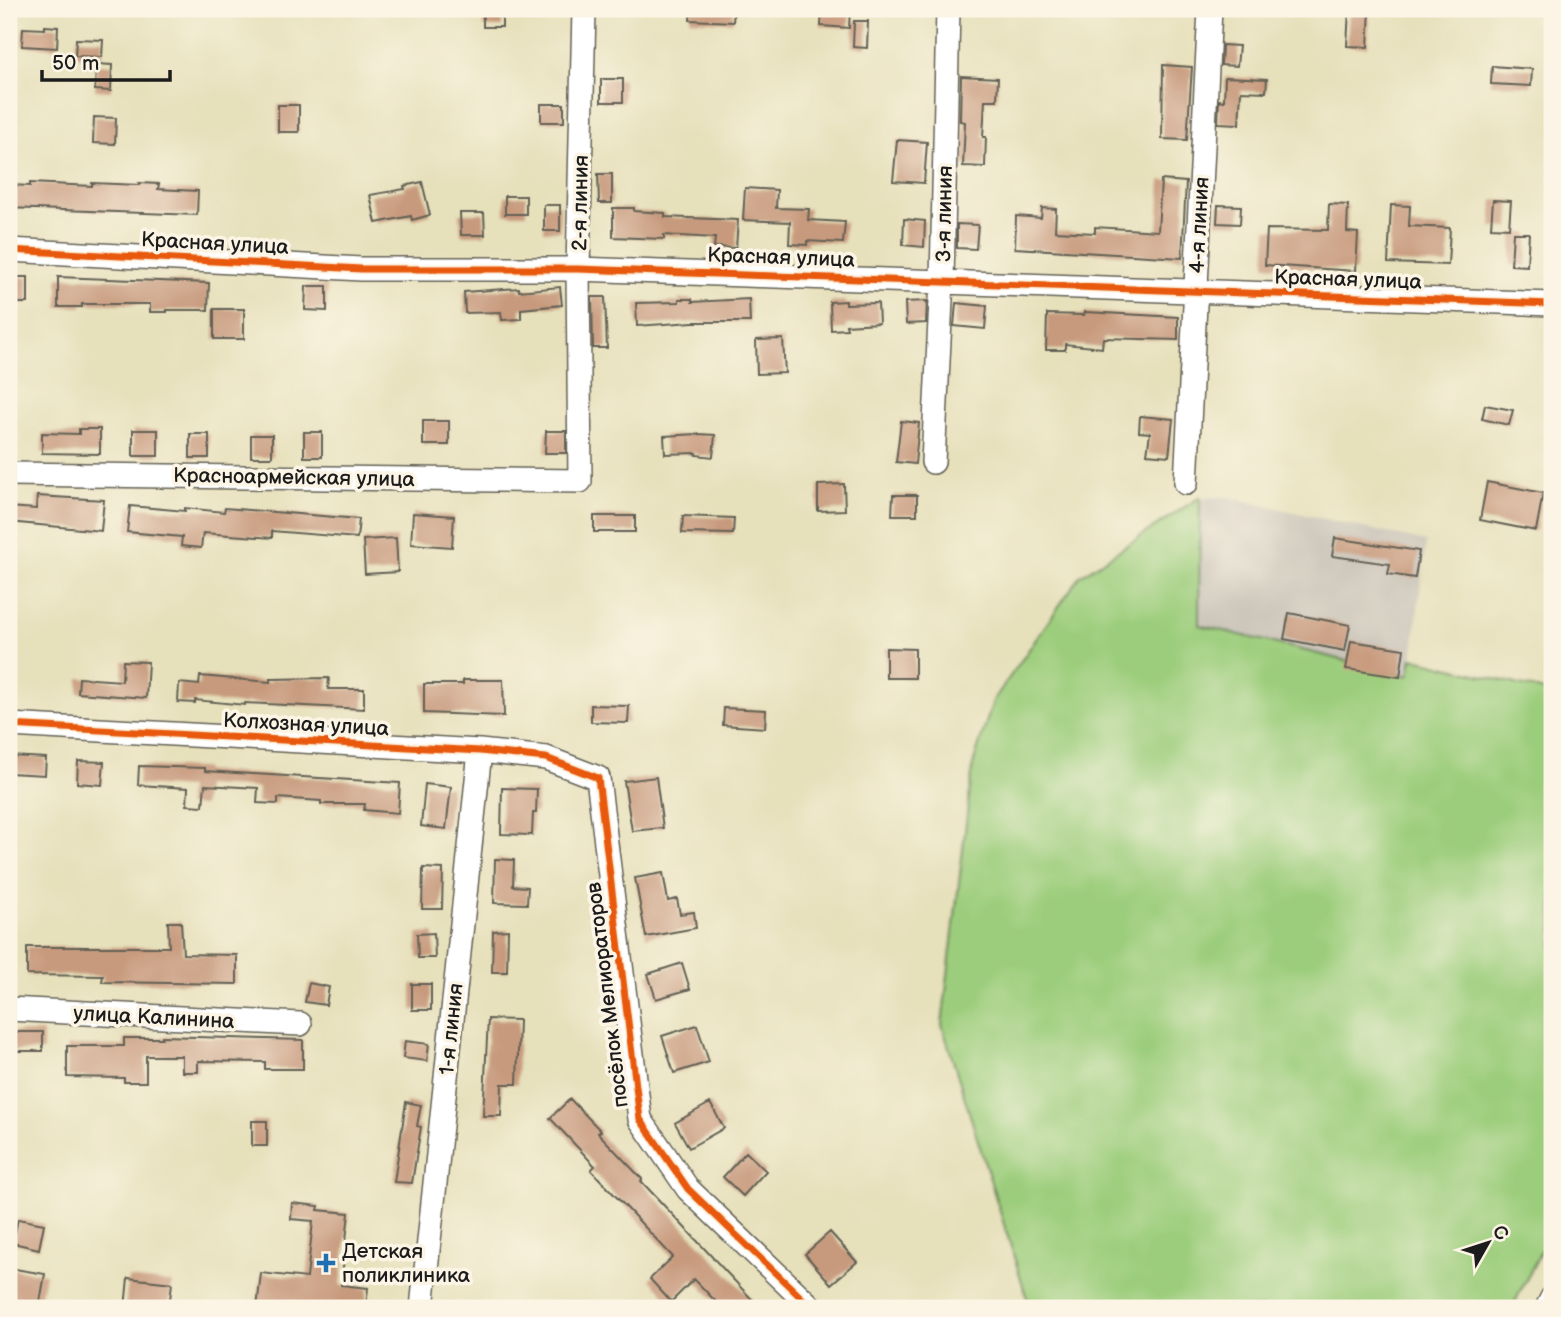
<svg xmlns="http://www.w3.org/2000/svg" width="1561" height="1317" font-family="'Balsamiq Sans',sans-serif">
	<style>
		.industrial { fill: #c9c3b8 }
		.green { fill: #9ccd7c; stroke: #5c744c; stroke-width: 2 }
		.building { fill: #c79a7d }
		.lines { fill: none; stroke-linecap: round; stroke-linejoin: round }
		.minor-casing { stroke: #636154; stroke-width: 26 }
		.minor { stroke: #fff; stroke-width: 23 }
		.cycleway-casing { stroke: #fcf5e5; stroke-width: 11 }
		.cycleway { stroke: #e8590c; stroke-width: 7 }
		.poi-dot { fill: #1f6fb2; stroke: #fcf5e5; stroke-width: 2.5 }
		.labels { text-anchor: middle; stroke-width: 7; stroke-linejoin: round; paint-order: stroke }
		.street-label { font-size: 21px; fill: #1c1c1c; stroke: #fcf5e5 }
		.poi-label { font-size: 21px; fill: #1c1c1c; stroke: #fcf5e5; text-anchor: start }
	</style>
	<rect width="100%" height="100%" fill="#fcf5e5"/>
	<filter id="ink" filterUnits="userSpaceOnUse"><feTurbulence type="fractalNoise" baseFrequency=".0143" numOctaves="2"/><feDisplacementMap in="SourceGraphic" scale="14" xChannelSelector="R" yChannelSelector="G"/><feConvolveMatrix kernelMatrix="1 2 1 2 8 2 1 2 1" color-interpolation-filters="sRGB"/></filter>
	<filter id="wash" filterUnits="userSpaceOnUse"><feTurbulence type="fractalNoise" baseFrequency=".00686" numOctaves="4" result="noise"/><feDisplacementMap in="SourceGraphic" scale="28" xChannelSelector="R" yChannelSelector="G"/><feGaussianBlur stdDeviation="1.57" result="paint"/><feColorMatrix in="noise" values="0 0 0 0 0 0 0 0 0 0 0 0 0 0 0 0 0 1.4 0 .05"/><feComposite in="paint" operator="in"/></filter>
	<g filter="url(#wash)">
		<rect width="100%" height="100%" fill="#e6e0bb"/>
		<!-- industrial -->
		<path class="industrial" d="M1200 497H1228L1426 542 1410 676 1198 625Z"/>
		<!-- green -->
		<path class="green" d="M1200 497 1199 625 1409 676 1412 658 1552 693V1229L1512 1308H1030L942 1025 973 765 993 701 1080 576Z"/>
		<g id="blocks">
			<!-- building -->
			<path class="building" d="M483 9H502V27H483Z
				M691 9H734L733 22 690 20Z
				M822 9H850L849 28 821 26Z
				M1349 9H1370L1368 47 1347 46Z
				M854 21H868L867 48 853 47Z
				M45 26 58 27 57 48 22 46 23 28 45 29Z
				M76 39 103 40 102 57 75 56Z
				M1222 45 1239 46 1237 66 1221 65Z
				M96 64 112 65 111 91 95 90Z
				M1163 65 1192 67 1187 140 1162 139Z
				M1492 66 1532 69 1531 86 1491 84Z
				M961 76 998 78 997 100H985L983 137H986L985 167 963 166 965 122 960 121Z
				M1225 77 1267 79 1266 92 1241 91 1239 124 1218 123 1219 100 1224 101Z
				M601 79H623V102H601Z
				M541 104H564V122H541Z
				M278 105H299V132H278Z
				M94 117 116 118 115 144 93 143Z
				M897 140 927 142 924 183 893 181Z
				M598 174H612V203H599Z
				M1161 180 1186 182 1182 258 1015 248 1016 216 1041 218 1042 208 1056 209 1055 231 1095 233V227L1158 231Z
				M422 182 430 215 412 220 411 216 376 223 370 195 405 189 404 186Z
				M30 183 92 186V183L139 185V183L159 184 158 189 198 191 197 215 9 208V185L30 186Z
				M745 188 777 190 776 208 809 209 808 220 845 222 843 243 807 241V245L789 244 790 222 743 220Z
				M505 196H526V214H505Z
				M1493 200 1511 201 1509 228 1491 227Z
				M1329 204 1348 205 1347 232 1358 233 1356 271 1265 265 1267 229 1328 230Z
				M544 205H560V231H544Z
				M1218 205 1241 206 1240 224 1217 223Z
				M1391 205 1410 206 1409 226 1450 228 1448 265 1388 263Z
				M613 208H634V211L665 213V217L738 220 736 248 714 247 715 238 664 235V239L613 237Z
				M460 213H484L485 235H461Z
				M904 219 925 221 924 247 903 245Z
				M957 224 978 225 976 249 957 248Z
				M1513 233H1529L1527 266 1511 265Z
				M9 277H28V303H9Z
				M58 277 209 283 208 310H167V312H150V304H82V307H58Z
				M306 286H327V311L305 310Z
				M560 287 562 305 521 309V319L502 320 501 312 465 313 464 292 519 288V291Z
				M592 297H605L607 348H593Z
				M679 299H692V302L749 299 750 322H693L637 326 636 303 679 302Z
				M846 301V304L878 303 879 323 846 325 847 329 831 330 830 302Z
				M927 301 926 323 906 324 905 302Z
				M956 303 987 306 985 329 954 326Z
				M214 309H244V339H214Z
				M1085 312 1178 317V340L1103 338 1102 348 1065 344V350H1046L1047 314 1084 315Z
				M783 339 785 373 757 374 756 340Z
				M1485 405 1513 410 1509 425 1482 419Z
				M1140 416 1173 419 1169 456 1147 454 1150 433 1139 432Z
				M423 421H449V445H423Z
				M901 421 919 423 915 464 896 462Z
				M79 429H100V454L42 453V433L79 434Z
				M133 430H158V456H133Z
				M546 431H566V453H545Z
				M304 432H322V457H304Z
				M190 434H209V458H190Z
				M698 434 715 435 713 457 696 455 697 453 665 454 664 436Z
				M251 435H272V457H251Z
				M1487 482 1543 493 1536 531 1480 520Z
				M844 484 845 510 818 511V485Z
				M893 495H917V515H892Z
				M37 496 104 500 101 531 9 522V507L36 509Z
				M130 506 185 511V508L224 512 225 508 359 519 357 538 272 531V538L203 533 201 548 181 546 182 537 127 532Z
				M413 513 454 516 452 547 411 544Z
				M594 516H635V532H594Z
				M683 516 734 518 733 534 682 533Z
				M396 538 398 572 365 574 363 540Z
				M1335 538 1419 551 1415 578 1388 574 1390 564 1332 556Z
				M1289 613 1350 625 1345 651 1284 639Z
				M1351 641 1404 649 1400 677 1346 669Z
				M886 648 915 649V678H886Z
				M123 661 148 662 146 698 78 693 79 678 122 681Z
				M200 676 270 682V679L329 678 328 689H364V709L245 703V705L195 700V703L178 702 179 683 199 685Z
				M463 680H503L504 716 424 713V684H463Z
				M591 705 629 706 628 723 591 722Z
				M724 708 766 710 765 728 723 725Z
				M9 756 46 758 45 775 9 773Z
				M78 761 104 762 102 785 77 783Z
				M139 766 205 768V771L400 783 398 813 364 810 365 804H321V801L278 798V804L257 803 258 788 205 785 203 806 187 805 188 788 138 785Z
				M656 777 663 828 632 831 624 781Z
				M425 784 451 787 446 829 421 826Z
				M502 788 537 789 536 813H533L532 835 501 834Z
				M495 859 514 860 513 886 528 887 527 904 494 903Z
				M423 868 443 869 442 909H422Z
				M663 873 668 901 677 899 680 914 694 912 696 928 646 937 635 878Z
				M168 922H181L183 954 237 955V984L102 982 103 976 27 975V947H169Z
				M508 930 507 972H492L493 931Z
				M434 933 435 958H418L417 934Z
				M682 963 690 989 656 999 648 974Z
				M309 983 329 987 326 1005 305 1002Z
				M412 984H431V1010H412Z
				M488 1019 519 1020 517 1084H502L501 1116H483Z
				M697 1025 709 1062 674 1073 662 1036Z
				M9 1032H43V1051H9Z
				M162 1036 303 1040V1069H265V1062L198 1061V1072H182V1056H146V1082H124V1078L67 1077V1046H124V1038H162Z
				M405 1041 429 1044 427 1061 403 1058Z
				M570 1099 601 1131 598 1133 642 1179 641 1181 760 1308H722L694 1279 671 1302 650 1279 673 1257 591 1170 595 1166 550 1118Z
				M406 1102 421 1105 417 1126 421 1127 412 1183 394 1182Z
				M710 1103 724 1128 689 1148 675 1123Z
				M252 1121H267V1146H252Z
				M746 1152 766 1171 743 1196 723 1177Z
				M292 1203 319 1206 318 1210 349 1213 341 1285 368 1288 366 1308H257L261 1273 307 1278 313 1221 291 1219Z
				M18 1219 44 1224 39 1249 13 1243Z
				M830 1232 857 1262 831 1284 805 1254Z
				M9 1268 45 1274 39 1308 9 1304Z
				M128 1278 172 1283 169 1308H125Z"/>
		</g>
	</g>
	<g filter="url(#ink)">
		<use href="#blocks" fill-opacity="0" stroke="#636154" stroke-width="2"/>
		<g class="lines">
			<defs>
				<path id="minor" d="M9 250 361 269H578L1552 304
					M933 462 942 280 948 9
					M9 474 580 481 578 269 584 9
					M1186 483 1210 9
					M9 725 480 751 546 758 598 778 640 1119 688 1189 812 1308
					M9 1009 300 1024
					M422 1308 480 751
					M1547 1308 1552 1298"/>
			</defs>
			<!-- minor casing -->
			<use href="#minor" class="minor-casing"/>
			<!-- minor -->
			<use href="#minor" class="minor"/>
			<defs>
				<path id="cycleway" d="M9 250 361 269H578L1552 304
					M9 725 480 751 546 758 598 778 640 1119 688 1189 812 1308"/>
			</defs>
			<!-- cycleway casing -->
			<use href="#cycleway" class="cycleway-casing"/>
			<!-- cycleway -->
			<use href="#cycleway" class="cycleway"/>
		</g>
	</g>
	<!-- markers -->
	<path class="poi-dot" d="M322.5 1252.5h7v7h7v7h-7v7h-7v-7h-7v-7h7z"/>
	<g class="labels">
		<!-- street labels -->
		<g class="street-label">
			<text transform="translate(580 203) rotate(-89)" y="7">2-я линия</text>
			<text transform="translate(944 214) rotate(-89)" y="7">3-я линия</text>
			<text transform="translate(1199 225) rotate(-87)" y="7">4-я линия</text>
			<text transform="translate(215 243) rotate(3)" y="7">Красная улица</text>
			<text transform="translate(781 257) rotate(2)" y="7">Красная улица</text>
			<text transform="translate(1348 279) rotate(2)" y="7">Красная улица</text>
			<text transform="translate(294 477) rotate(1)" y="7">Красноармейская улица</text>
			<text transform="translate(306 724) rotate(3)" y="7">Колхозная улица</text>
			<text transform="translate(607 995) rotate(-97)" y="7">посёлок Мелиораторов</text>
			<text transform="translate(154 1017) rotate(3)" y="7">улица Калинина</text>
			<text transform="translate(451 1029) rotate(-84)" y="7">1-я линия</text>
		</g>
		<!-- poi labels -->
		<g class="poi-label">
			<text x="342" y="1258">Детская<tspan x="342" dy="24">поликлиника</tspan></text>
		</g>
	</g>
	<!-- margin -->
	<rect width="1561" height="1317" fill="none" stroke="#fcf5e5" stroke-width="35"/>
	<!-- north arrow -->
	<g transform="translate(1488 1243) rotate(51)" stroke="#fcf5e5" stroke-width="5" paint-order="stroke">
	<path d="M0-5L12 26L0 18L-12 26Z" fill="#1c1c1c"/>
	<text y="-10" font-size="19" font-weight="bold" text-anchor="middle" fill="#1c1c1c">С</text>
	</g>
	<!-- scale -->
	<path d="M42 70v10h128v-10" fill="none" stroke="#1c1c1c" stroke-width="3.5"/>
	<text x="52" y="70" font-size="21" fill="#1c1c1c" stroke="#fcf5e5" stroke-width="5" paint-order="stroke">50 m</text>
</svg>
